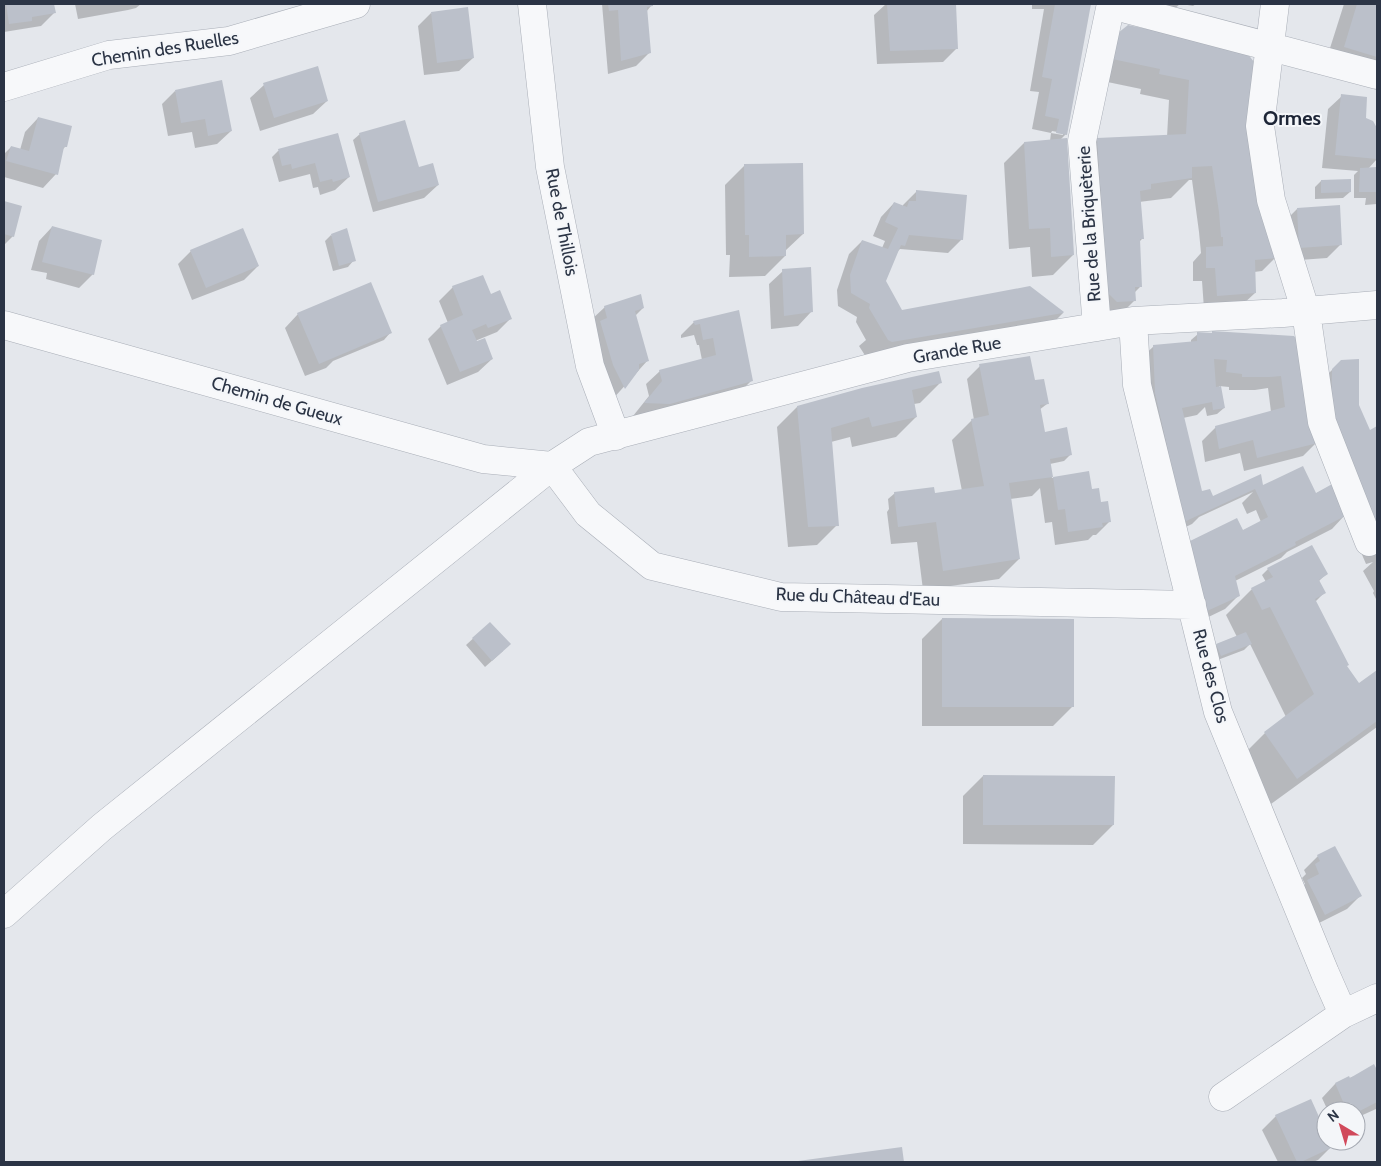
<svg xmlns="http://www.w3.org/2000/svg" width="1381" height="1166" font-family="Cabin,sans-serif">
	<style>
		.shadow { fill: #0003; fill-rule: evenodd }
		.building { fill: #bbc0ca }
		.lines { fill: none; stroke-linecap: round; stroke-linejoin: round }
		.minor-casing { stroke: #a9aeb7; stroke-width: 29 }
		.minor { stroke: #f7f8fa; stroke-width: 28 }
		.labels { text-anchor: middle; stroke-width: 4; stroke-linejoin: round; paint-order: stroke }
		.street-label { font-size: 18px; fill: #2b3445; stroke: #f4f6f9 }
		.quarter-label { font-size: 20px; font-weight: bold; fill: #1d2536; stroke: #f4f6f9 }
	</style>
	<rect width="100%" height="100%" fill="#e4e7ec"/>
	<!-- shadow -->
	<path class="shadow" d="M4 4H53L54 13 41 26 4 32Z
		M75 4H141L136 8 128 10 78 19Z
		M602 4H651V6L646 12 650 52 636 66 608 74Z
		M886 4H955L957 48 943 62 877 64 874 15Z
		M1032 4H1090L1066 134 1060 140 1073 255 1053 275 1032 277 1030 247 1009 249 1004 163 1024 143 1050 141 1051 133 1063 135V133L1052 131 1051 133 1032 129 1039 92 1030 91 1044 9H1032Z
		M1143 4H1180L1173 10Z
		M1182 4H1196L1193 6Z
		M1344 4H1377V73L1324 67Z
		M431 13 473 58 459 71 424 75 418 26Z
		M1243 50 1275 258 1262 271 1254 272 1255 293 1241 306 1204 309 1202 281H1193V262L1201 253 1199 232 1192 180H1189L1171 198 1139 202 1142 239 1139 242 1141 286 1134 293V301L1114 321 1096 322 1084 153 1097 140 1167 137 1169 100 1140 94 1141 89 1093 79 1098 54Z
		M264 85 327 101 313 114 260 131 250 98Z
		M175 91 231 131 217 144 195 148 192 132 168 136 162 104Z
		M1342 96 1377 133V159L1368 169 1377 168V204L1365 205 1366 198H1354V175L1358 171 1322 168 1328 109Z
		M38 118 66 146 62 150 56 174 43 188 4 177V154L11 147 20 150 25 132Z
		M337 134 349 177 335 190 320 195 318 187 313 188 310 174 279 182 272 157 278 151Z
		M360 134 438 185 424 198 373 212 353 140Z
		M745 165 803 234 785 251V256L765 276 729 277 730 255H726L725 185Z
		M1321 181 1350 192 1343 198 1315 199V187Z
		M917 191 962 239 948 253 900 249 897 252 885 281 901 311 1063 313 1043 333 868 360 859 346 866 340 856 322 857 317 838 306 837 290 849 254 862 241 882 248 885 241 873 236 881 217 894 203 903 207V205Z
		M4 203 20 207 13 236 4 245Z
		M1297 209 1341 244 1327 258 1286 261 1284 222Z
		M52 227 93 274 79 288 46 279 47 273 31 270 39 241Z
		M331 235 354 260 348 267 333 271 325 241Z
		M191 251 258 266 244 280 192 300 178 264Z
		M783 271 811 312 798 326 771 329 769 284Z
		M453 287 490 295 510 319 497 332 475 341 492 359 478 372 447 385 428 339 441 326 448 323 439 301Z
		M605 307 643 308 635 316 648 360 611 401 591 320Z
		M738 311 751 381 738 394 633 416 649 396 646 384 660 371 702 360 699 345H697L694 335 681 338V335L694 322Z
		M298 314 390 333 384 340 333 361 326 368 305 376 285 328Z
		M1198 334 1312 390 1341 361 1357 406 1369 432 1377 428V601L1373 593 1374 591 1363 571 1373 562 1366 564 1345 515 1332 529 1287 552 1281 558 1235 581 1239 595 1225 609 1194 624 1242 531 1261 522 1256 510 1247 514 1242 503 1253 492 1199 517 1192 524 1171 534 1140 359 1154 346 1191 343V340ZM1219 386 1229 387V390H1255L1268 388 1271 412 1216 427 1202 441 1205 462 1240 453 1244 471 1303 456 1316 443 1333 485 1315 494 1262 487 1212 498 1201 492 1183 418 1197 415 1205 407 1207 416 1217 414 1224 408Z
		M980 366 1034 383 1047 404 1039 410 1044 435 1071 454 1064 461 1050 464 1052 478 1088 473 1091 490 1100 503 1110 521 1096 535H1093L1088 540 1055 545 1052 522 1045 523 1040 488 1032 496 1010 499 1019 559 999 579 923 590 917 542 891 544 887 512 889 509 888 499 895 493 934 495 962 491 952 440 972 420H974L967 379Z
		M940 383 920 403 914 404 916 417 896 437 852 447 850 437 831 442 837 525 817 545 788 547 777 427 797 407Z
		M1268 569 1326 574 1318 582 1324 593 1315 602 1346 666 1359 685 1377 671V727L1271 804 1238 760 1265 733 1286 717 1250 644 1244 650 1215 661 1211 652 1217 645 1237 637 1226 615 1252 589 1266 582 1262 575Z
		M942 619 1073 706 1053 726H922V639Z
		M490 623 503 651 485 667 466 645Z
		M983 776 1113 825 1093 845 963 844V796Z
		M1318 856 1361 895 1347 909 1311 927 1294 895 1305 884 1302 878 1306 874 1304 870Z
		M1377 1069V1107L1376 1109 1356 1118V1111H1328L1322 1098 1335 1084 1357 1075Z
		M1276 1116 1319 1120 1326 1124V1141H1329L1332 1146 1318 1160 1313 1162H1278L1262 1130Z
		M901 1148 903 1162H799Z"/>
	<!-- building -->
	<path class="building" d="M6 4H54L56 13 32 17V21L9 24Z
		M608 4H653V6L647 7 651 53 621 61 618 10 609 11Z
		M887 4H956L958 49 890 51Z
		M1055 4H1091L1067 135 1056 133 1059 119 1045 116 1052 79 1042 77Z
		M1357 4H1377V57L1344 47Z
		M468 7 474 58 437 63 431 12Z
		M1128 25 1244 49 1254 62 1249 133 1277 258 1255 260 1256 293 1217 296 1215 268H1206V247L1223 246V237H1221L1219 212 1212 166 1192 167V178L1151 184V189L1140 191 1144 239H1140L1142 287H1135L1136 301 1117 302 1107 292 1097 138 1186 134 1189 80 1159 74 1160 69 1112 59 1118 33Z
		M318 66 328 101 274 118 263 83Z
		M222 80 232 131 208 136 205 119 181 123 175 90Z
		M1341 94 1367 97 1366 118 1373 121 1377 128V159L1335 155Z
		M38 117 72 126 67 147H64L58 175 6 161 11 146 29 151Z
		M405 120 419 167 433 163 439 185 378 202 359 133Z
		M338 133 350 177 333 182 332 179 320 182 315 163 292 169 291 164 282 166 278 149Z
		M1067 138 1074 255 1051 257 1050 228 1029 229 1024 142Z
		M803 163 804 234 786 235V256L749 257V235H745L744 164Z
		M1377 167V192H1359L1360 168Z
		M1351 179V192L1321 193V180Z
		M916 190 967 195 963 240 909 235 905 246 901 245 886 281 902 310 1030 286 1064 312 1063 313 892 342 888 340 869 308 870 304 851 293 850 275 862 240 888 249 898 228 885 222 894 202 907 207 909 201H916Z
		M4 201 22 206 14 237 4 234Z
		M1340 205 1342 245 1299 248 1297 208Z
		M52 226 102 240 94 275 42 262Z
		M243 228 259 266 206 288 190 250Z
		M347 228 356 261 339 266 331 234Z
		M811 267 813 312 784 316 782 269Z
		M483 275 491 294 500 290 512 319 488 328 486 324 472 330 477 341 485 338 493 359 460 372 440 325 463 315 452 286Z
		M371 282 392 333 319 364 297 313Z
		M641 294 644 308 635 311 649 361 639 364V370L625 389 613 365 600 321 607 318 604 306Z
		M739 310 753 381 670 404 644 403 662 381 659 370 716 355 713 338 703 340 700 324 695 325 693 321Z
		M1212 331 1294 336 1299 342 1318 443 1257 458 1253 440 1219 449 1215 426 1285 407 1281 376 1269 377H1242V374L1226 372 1227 360 1214 359 1216 387 1221 386 1225 408 1213 410 1212 402 1182 408 1202 491 1210 489 1213 496 1261 474 1263 485 1303 466 1316 493 1334 483 1347 515 1295 542 1296 545 1235 576 1240 596 1207 611 1188 542 1237 518 1243 530 1268 517 1255 489 1184 522 1155 393 1153 345 1197 341V332L1212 333Z
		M1030 356 1035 380 1044 379 1049 404 1040 405 1045 432 1067 427 1072 455 1050 459 1053 477 1009 483 1020 559 943 571 936 522 898 527 894 492 934 487 935 493 984 486 971 419 989 415 979 364Z
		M1359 359V405L1370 430 1377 426V524L1331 412 1332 369 1341 360Z
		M939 371 942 383 912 390 917 417 872 427 869 417 831 428 839 526 808 527 797 406 862 388Z
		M1089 471 1092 489 1099 488 1101 502 1108 501 1111 522 1102 523 1103 527 1068 532 1065 509 1058 510 1053 477Z
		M1312 545 1328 574 1319 580 1326 593 1315 599 1349 665 1347 666 1359 683 1377 670V721L1297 779 1264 732 1314 694 1270 607 1262 610 1251 588 1273 577 1267 568Z
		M942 618 1074 619V707H942Z
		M490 622 511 644 492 661 472 638Z
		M1246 632 1252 644 1221 656 1216 644Z
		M983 775 1115 776 1114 825H983Z
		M1335 846 1362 896 1325 915 1307 880 1319 874 1315 864 1320 861 1317 855Z
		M1374 1064 1376 1068H1377V1102L1356 1113V1111H1347L1335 1083 1349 1076 1350 1078Z
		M1311 1099 1320 1119 1324 1118 1326 1121V1141H1331L1333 1147 1301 1162H1297L1275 1115Z
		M902 1147 904 1162H798V1161Z"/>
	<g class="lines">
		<defs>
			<path id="minor" d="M532 4 550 167 590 366 616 436
				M1275 4 1260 126 1271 200 1306 312 1322 422 1369 542
				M1111 5 1377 75
				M4 87 109 55 229 41 356 4
				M1133 321 1137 385 1218 712 1325 973 1343 1014
				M4 325 483 459 552 466
				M1097 327 1082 141 1111 4
				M552 466 588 514 652 566 781 597 1192 605
				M4 914 102 827 552 466 589 442 908 358 1133 321 1283 313 1377 305
				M1223 1097 1343 1014 1377 998"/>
		</defs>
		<!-- minor casing -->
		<use href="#minor" class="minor-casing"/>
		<!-- minor -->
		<use href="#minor" class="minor"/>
	</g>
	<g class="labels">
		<!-- street labels -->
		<g class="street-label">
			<text transform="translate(165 49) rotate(-9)" y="6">Chemin des Ruelles</text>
			<text transform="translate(562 222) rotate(79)" y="6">Rue de Thillois</text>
			<text transform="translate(1089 224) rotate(-94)" y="6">Rue de la Briquèterie</text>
			<text transform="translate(957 350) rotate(-10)" y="6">Grande Rue</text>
			<text transform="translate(277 401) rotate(16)" y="6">Chemin de Gueux</text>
			<text transform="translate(858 597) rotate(2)" y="6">Rue du Château d'Eau</text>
			<text transform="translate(1211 676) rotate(75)" y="6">Rue des Clos</text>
		</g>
		<!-- quarter labels -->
		<g class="quarter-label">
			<text x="1292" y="125">Ormes</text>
		</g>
	</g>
	<!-- border -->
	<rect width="1381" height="1166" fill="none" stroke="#2b3445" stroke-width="10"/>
	<!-- north arrow -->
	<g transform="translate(1341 1126) rotate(322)"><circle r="24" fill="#f4f6f9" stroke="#a4a8b1"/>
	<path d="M0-4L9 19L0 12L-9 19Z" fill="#d1495b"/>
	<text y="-8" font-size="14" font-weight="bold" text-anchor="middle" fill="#2b3445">N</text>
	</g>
</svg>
